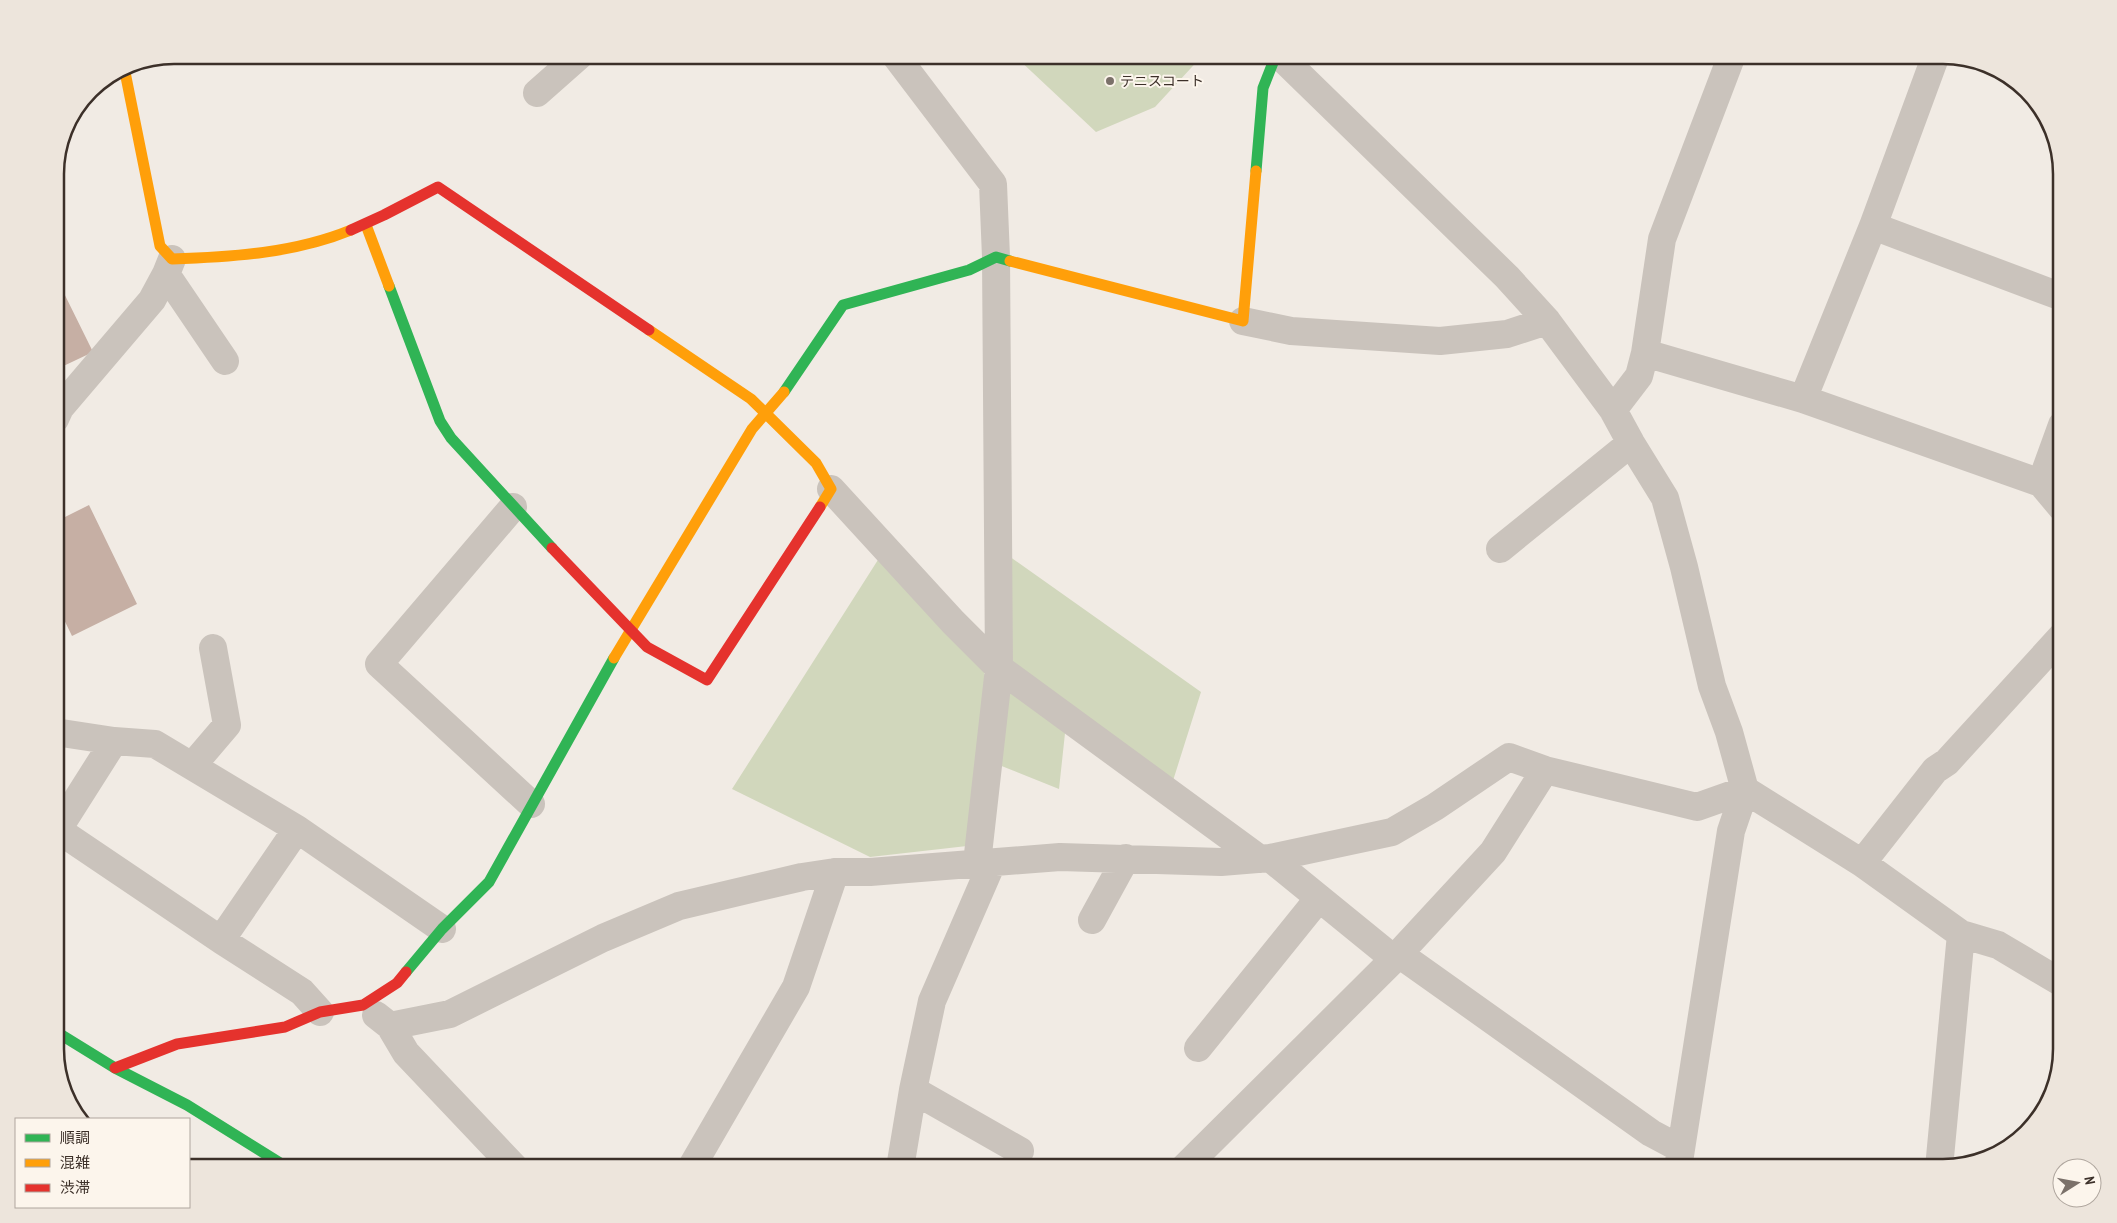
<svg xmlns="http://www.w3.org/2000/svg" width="2117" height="1223" font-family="'PT Sans Narrow','Noto Sans JP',sans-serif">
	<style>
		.green { fill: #d1d7bc }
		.building { fill: #c6afa4 }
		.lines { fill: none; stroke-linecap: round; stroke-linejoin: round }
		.street { stroke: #cac3bc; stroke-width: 28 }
		.fast { stroke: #30b455; stroke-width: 11 }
		.slow { stroke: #ff9f0a; stroke-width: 11 }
		.jam { stroke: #e5322d; stroke-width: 11 }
		.poi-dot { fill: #7b716a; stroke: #fcf5ec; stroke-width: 2 }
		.labels { text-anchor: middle; stroke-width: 4; stroke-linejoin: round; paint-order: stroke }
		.poi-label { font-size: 14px; fill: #3c3029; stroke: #fcf5ec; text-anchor: start }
		.rim { fill: none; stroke: #3c3029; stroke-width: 2.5 }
	</style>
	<rect width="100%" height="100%" fill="#f1ebe4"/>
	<!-- green -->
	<path class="green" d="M1014 55H1203L1155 107 1096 132Z
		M883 552 985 666 976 834 967 846 870 857 732 789Z
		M1006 554 1201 692 1171 787 1001 658Z
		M1003 677 1066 724 1059 789 994 763Z"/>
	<!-- building -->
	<path class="building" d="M55 275 93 352 55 370Z
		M89 505 137 604 72 636 55 601V522Z"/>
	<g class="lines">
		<!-- street -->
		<path class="street" d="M895 55 993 184 996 257 999 668 977 863
			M1279 55 1507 277 1547 321 1613 410 1631 443 1665 498 1684 567 1712 686 1729 732 1745 790 1731 831 1678 1168
			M537 93 580 55
			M1873 226 2062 297
			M166 274 225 361
			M1243 321 1291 331 1440 341 1507 334 1547 321
			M1645 353 1803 399 2041 483
			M1803 399 1873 226 1936 55
			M1613 410 1639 376 1645 353 1662 239 1732 55
			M55 419 60 408 152 300 166 274 172 259
			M2062 425 2041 483 2062 508
			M831 489 953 622 999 668 1260 859
			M513 507 379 664 531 804
			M1500 549 1631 443
			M55 732 114 741 55 834
			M114 741 155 744 297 829 442 929
			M192 766 227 725 213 648
			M1745 790 1862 863 1961 934 1998 945 2062 983
			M58 830 221 940 302 992 320 1012
			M1270 858 1394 959
			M1862 863 1935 770 1947 762 2062 636
			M1092 920 1126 858
			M221 940 297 829
			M1399 954 1651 1133 1681 1149
			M376 1015 390 1026 406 1053 515 1168
			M390 1026 450 1014 603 938 679 906 802 877 835 872H870L1060 857 1221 862 1270 858 1392 832 1435 807 1509 757 1545 770 1697 807 1745 790
			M1198 1048 1319 898
			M913 1090 1020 1151
			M691 1168 796 987 835 872
			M900 1168 913 1090 932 1001 992 863
			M1184 1168 1394 959 1493 852 1545 770
			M1939 1168 1961 934"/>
		<!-- fast -->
		<path class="fast" d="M1256 171 1263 88 1276 55
			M389 286 440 421 451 438 552 548
			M784 392 843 305 969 270 996 257 1010 261
			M406 972 442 929 489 882 614 658
			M55 1031 115 1068 187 1105 288 1168"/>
		<!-- slow -->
		<path class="slow" d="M124 67 160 246 172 259C233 257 295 253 351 230
			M366 225 389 286
			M1010 261 1243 321 1256 171
			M649 330 751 399 816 463 831 489 820 507
			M614 658 752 429 784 392"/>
		<!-- jam -->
		<path class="jam" d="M351 230 384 215 438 187 649 330
			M552 548 647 647 707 680 820 507
			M115 1068 177 1044 285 1027 320 1012 363 1005 397 983 406 972"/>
	</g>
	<!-- markers -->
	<circle class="poi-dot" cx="1110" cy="81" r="5"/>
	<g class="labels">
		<!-- poi labels -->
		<g class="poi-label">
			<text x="1120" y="86">テニスコート</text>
		</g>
	</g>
	<!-- crop -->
	<path d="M0 0H2117V1223H0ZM174 64H1943A110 110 0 0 1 2053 174V1049A110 110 0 0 1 1943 1159H174A110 110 0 0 1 64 1049V174A110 110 0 0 1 174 64Z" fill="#ede5dc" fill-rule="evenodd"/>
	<path class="rim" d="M174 64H1943A110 110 0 0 1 2053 174V1049A110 110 0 0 1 1943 1159H174A110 110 0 0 1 64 1049V174A110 110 0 0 1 174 64Z"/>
	<!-- legend -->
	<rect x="15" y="1118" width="175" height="90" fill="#fcf5ec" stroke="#afa69e"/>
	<rect x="25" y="1134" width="25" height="8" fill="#30b455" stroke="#afa69e"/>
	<text x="60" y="1143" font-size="15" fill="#3c3029">順調</text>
	<rect x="25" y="1159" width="25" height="8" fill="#ff9f0a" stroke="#afa69e"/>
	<text x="60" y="1168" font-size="15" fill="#3c3029">混雑</text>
	<rect x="25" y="1184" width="25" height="8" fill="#e5322d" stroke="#afa69e"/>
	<text x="60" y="1193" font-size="15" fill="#3c3029">渋滞</text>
	<!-- north arrow -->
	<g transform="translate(2077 1183) rotate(79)"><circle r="24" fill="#fcf5ec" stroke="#afa69e"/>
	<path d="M0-4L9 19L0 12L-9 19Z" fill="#7b716a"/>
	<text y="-8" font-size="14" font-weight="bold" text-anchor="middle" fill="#3c3029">N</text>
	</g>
</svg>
